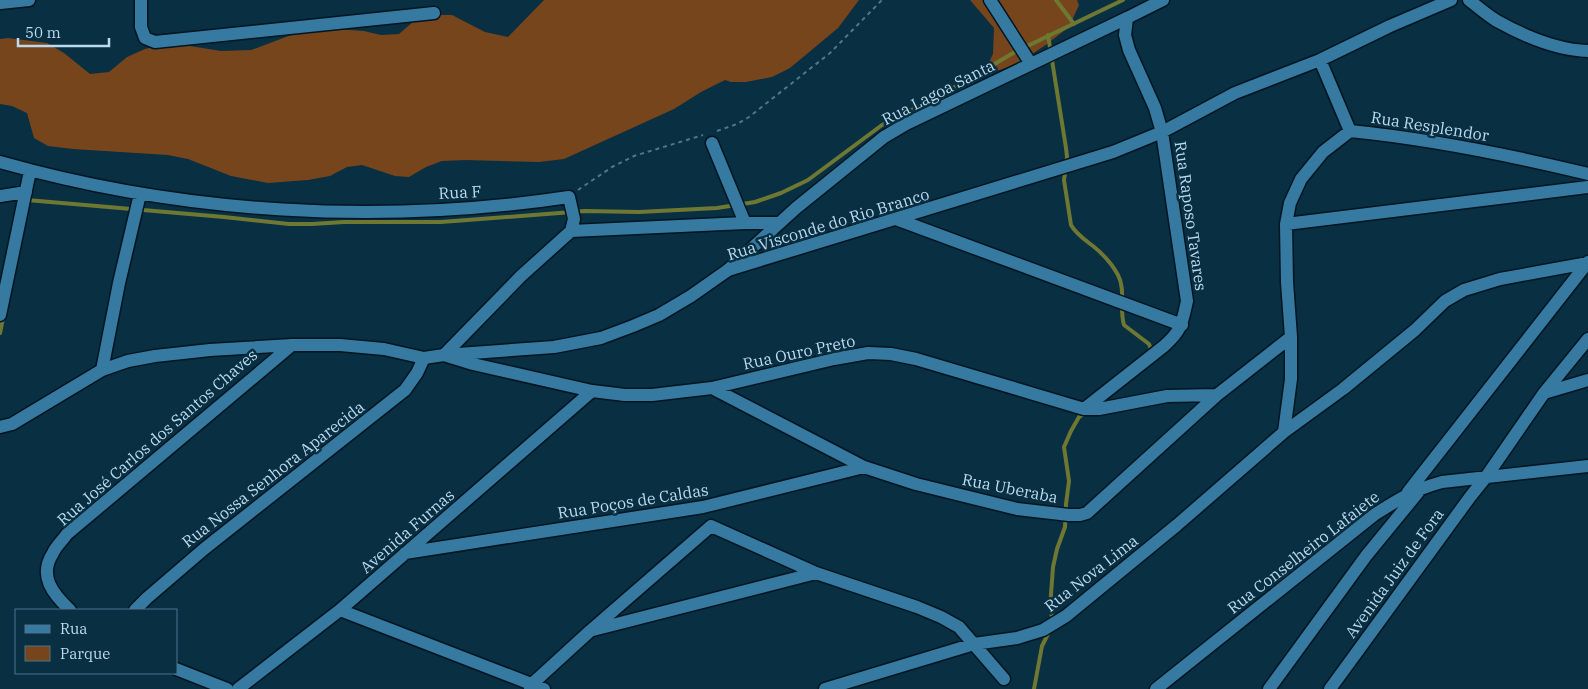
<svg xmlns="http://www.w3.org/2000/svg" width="1588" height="689" font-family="'IBM Plex Serif',serif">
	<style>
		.green { fill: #77451c }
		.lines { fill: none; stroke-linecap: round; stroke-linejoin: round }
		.stream { stroke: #6e7833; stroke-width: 4 }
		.minor-casing { stroke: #021621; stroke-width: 15 }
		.tertiary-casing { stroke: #021621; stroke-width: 15 }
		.path { stroke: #52768a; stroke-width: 2; stroke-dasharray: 4 4; stroke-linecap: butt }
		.minor { stroke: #377aa1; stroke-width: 12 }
		.tertiary { stroke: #377aa1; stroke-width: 12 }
		.labels { text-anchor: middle; stroke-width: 5; stroke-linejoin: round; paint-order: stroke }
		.street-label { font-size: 16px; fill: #badaef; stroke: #092f42 }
	</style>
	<rect width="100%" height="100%" fill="#092f42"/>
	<!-- green -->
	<path class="green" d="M544 0H859L838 28 790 68 772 77 746 82H731L725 80 701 92 674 109 564 159 539 162 466 160 442 161 426 167 409 177 395 176 362 165 347 167 330 176 308 180 268 183 231 176 188 159 168 155 73 149 48 146 34 138 27 113 12 106 0 104V39L8 38 47 43 64 53 90 74 109 72 127 57 145 49 171 43 221 51 251 50 302 31 335 29 364 31 381 35 399 34 414 21 429 15H452L485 32 508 37Z
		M970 0H1077L1079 5 1069 27 1047 44 1017 64 982 76 993 54 994 28Z"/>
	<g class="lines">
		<!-- stream -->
		<path class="stream" d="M1056 0 1074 24
			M1048 35 1066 148 1067 157 1064 180 1071 225C1076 234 1085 240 1093 246 1103 254 1112 264 1118 275 1126 290 1119 309 1124 325L1149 344 1152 352
			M27 200 224 217 289 224H312L344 222H441L585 211 639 212 717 208 755 202 781 193 808 180 882 125 941 95 1015 52 1123 0
			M0 333 3 318
			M1053 621 1050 608 1053 567 1057 549 1065 527 1066 504 1069 481 1064 447 1071 431 1079 417 1085 413
			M1034 689 1042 646 1049 632"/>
		<defs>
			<path id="minor" d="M141 0V27L145 38 155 42 434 13
				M990 0 1031 64
				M1469 0C1478 7 1487 15 1497 21 1524 36 1557 50 1588 51
				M0 3 29 0
				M1320 60 1350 131
				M712 143 745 223
				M0 162C183 214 381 225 569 197L574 219 571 231 521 276 444 355 473 364 592 391 625 395H652L712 388 834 359 868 353 891 354 916 359 1084 409H1099L1167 396 1217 395
				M0 196 26 192
				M896 219 1182 325
				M1286 224 1588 187
				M571 231 745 223H779
				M728 270 796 208 884 137 906 124 1127 18
				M0 315 30 171
				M102 370 119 283 140 194
				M712 388 864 467 916 484 1017 509 1069 515H1080L1087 513 1217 395 1291 337
				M1544 393 1588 380
				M1084 409 1164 346C1182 330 1182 323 1187 301L1162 132 1235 93 1320 60 1390 26 1451 0
				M1284 432 1291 379V337L1287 282 1286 224 1290 203 1301 179 1323 152 1350 131C1430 139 1510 155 1588 174
				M1408 492 1588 262
				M711 526 816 573 917 607 941 617 959 627 1004 679
				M405 553 703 507 864 467
				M135 610 147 598 204 549 405 390 417 373 424 358
				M340 610 544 689
				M593 630 816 573
				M238 689 340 610 592 391
				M530 689 532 684 590 631 711 526
				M825 689 974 644 1017 638 1043 630 1066 616 1177 525 1284 432 1343 389 1415 330 1445 301 1464 290 1500 279 1588 263
				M1156 689 1374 515C1399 499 1413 490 1442 482L1588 466
				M1269 689 1366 556 1420 490
				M1330 689 1470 497 1486 477 1544 393 1588 339"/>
			<path id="tertiary" d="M0 427 12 424 102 370 128 361 155 356 210 350 292 345H340L384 349 424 358 444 355 554 347 601 338 633 326 659 315 691 296 728 270 1113 152 1162 132 1155 108 1129 50 1125 35 1127 18 1163 0
				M70 610C53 594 38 576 53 553 56 546 63 540 67 534L292 345
				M176 669 227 689"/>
		</defs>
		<!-- minor casing -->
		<use href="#minor" class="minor-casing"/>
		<!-- tertiary casing -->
		<use href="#tertiary" class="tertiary-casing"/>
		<!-- path -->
		<path class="path" d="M717 131 737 124 749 117 830 53 882 0
			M578 190 612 167 634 156 703 135"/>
		<!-- minor -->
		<use href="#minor" class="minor"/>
		<!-- tertiary -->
		<use href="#tertiary" class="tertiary"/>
	</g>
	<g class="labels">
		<!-- street labels -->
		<g class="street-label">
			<text transform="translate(938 92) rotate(-27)" y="6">Rua Lagoa Santa</text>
			<text transform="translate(1430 126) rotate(9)" y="6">Rua Resplendor</text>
			<text transform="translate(460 192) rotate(-3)" y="6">Rua F</text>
			<text transform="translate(1191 216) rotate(82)" y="6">Rua Raposo Tavares</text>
			<text transform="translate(828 224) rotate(-17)" y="6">Rua Visconde do Rio Branco</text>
			<text transform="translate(799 352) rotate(-12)" y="6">Rua Ouro Preto</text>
			<text transform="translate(157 437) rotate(-41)" y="6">Rua José Carlos dos Santos Chaves</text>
			<text transform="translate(273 474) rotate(-38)" y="6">Rua Nossa Senhora Aparecida</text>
			<text transform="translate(1010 488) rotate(11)" y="6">Rua Uberaba</text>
			<text transform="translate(633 501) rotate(-9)" y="6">Rua Poços de Caldas</text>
			<text transform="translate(407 531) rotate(-41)" y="6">Avenida Furnas</text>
			<text transform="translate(1303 552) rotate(-38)" y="6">Rua Conselheiro Lafaiete</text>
			<text transform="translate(1091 573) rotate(-38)" y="6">Rua Nova Lima</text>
			<text transform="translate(1394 573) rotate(-54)" y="6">Avenida Juiz de Fora</text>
		</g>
	</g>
	<!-- legend -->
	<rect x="15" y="609" width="162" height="65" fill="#092f42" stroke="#507387"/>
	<rect x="25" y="625" width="25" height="8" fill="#377aa1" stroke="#507387"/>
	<text x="60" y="634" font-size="15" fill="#badaef">Rua</text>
	<rect x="25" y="646" width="25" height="15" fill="#77451c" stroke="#507387"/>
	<text x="60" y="659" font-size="15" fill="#badaef">Parque</text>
	<!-- scale -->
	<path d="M18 38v8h91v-8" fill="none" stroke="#badaef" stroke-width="2.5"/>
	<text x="25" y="38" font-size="15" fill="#badaef" stroke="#092f42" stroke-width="4" paint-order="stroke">50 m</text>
</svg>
